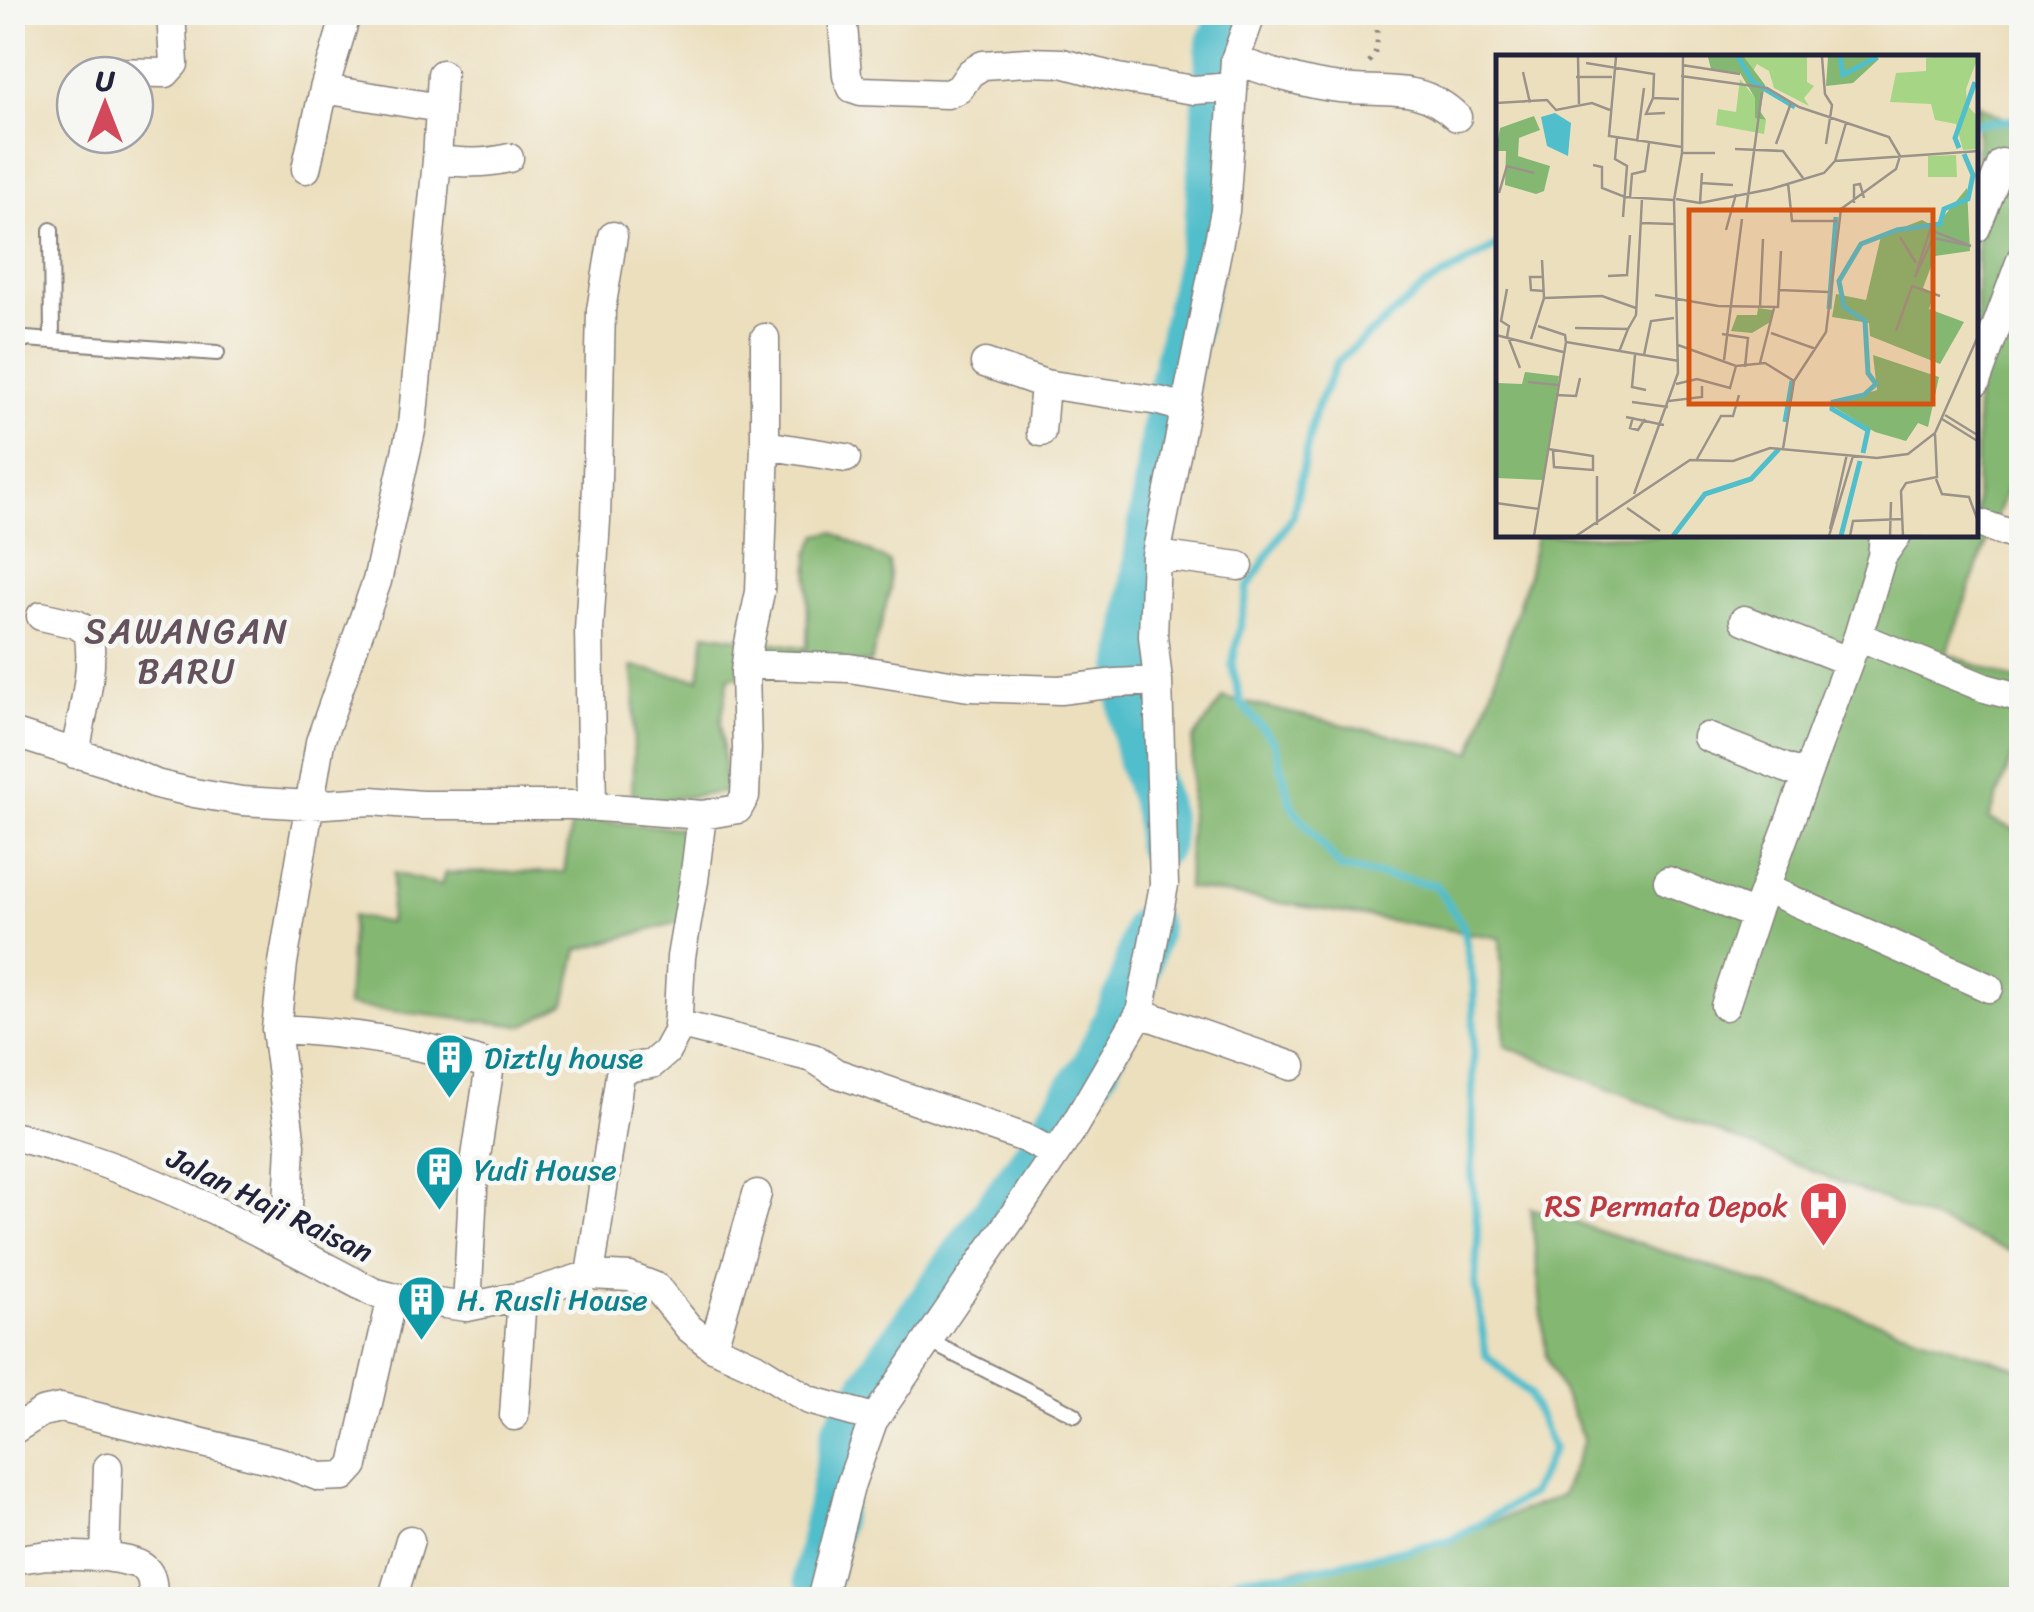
<svg xmlns="http://www.w3.org/2000/svg" width="2034" height="1612" font-family="Sriracha,sans-serif">
	<style>
		.forest { fill: #84b772; stroke: #536c56; stroke-width: 2.5 }
		.lines { fill: none; stroke-linecap: round; stroke-linejoin: round }
		.stream { stroke: #51becb; stroke-width: 8 }
		.river { stroke: #51becb; stroke-width: 48 }
		.lane-casing { stroke: #87807c; stroke-width: 18 }
		.street-casing { stroke: #87807c; stroke-width: 31 }
		.path { stroke: #87807c; stroke-width: 5; stroke-dasharray: 2.5 8; stroke-linecap: butt }
		.lane { stroke: #fff; stroke-width: 14 }
		.street { stroke: #fff; stroke-width: 28 }
		.labels { text-anchor: middle; stroke-width: 9; stroke-linejoin: round; paint-order: stroke }
		.culture-label { font-size: 30px; fill: #0d838f; stroke: #f6f6f2; text-anchor: start }
		.street-label { font-size: 30px; fill: #22223b; stroke: #f6f6f2 }
		.health-label { font-size: 30px; fill: #be3a42; stroke: #f6f6f2; text-anchor: end }
		.quarter-label { font-size: 35px; letter-spacing: 2.5px; fill: #64525c; stroke: #f6f6f2 }
		.inset-river { fill: none; stroke: #51becb; stroke-width: 5 }
		.inset-road { fill: none; stroke: #9b938a; stroke-width: 2.5 }
		.view { fill: #d45411; fill-opacity: 0.15; stroke: #d45411; stroke-width: 5 }
		.inset-edge { fill: none; stroke: #22223b; stroke-width: 5 }
	</style>
	<rect width="100%" height="100%" fill="#f6f6f2"/>
	<filter id="ink" filterUnits="userSpaceOnUse"><feTurbulence type="fractalNoise" baseFrequency=".01" numOctaves="2"/><feDisplacementMap in="SourceGraphic" scale="20" xChannelSelector="R" yChannelSelector="G"/><feConvolveMatrix kernelMatrix="1 2 1 2 8 2 1 2 1" color-interpolation-filters="sRGB"/></filter>
	<filter id="wash" filterUnits="userSpaceOnUse"><feTurbulence type="fractalNoise" baseFrequency=".0048" numOctaves="4" result="noise"/><feDisplacementMap in="SourceGraphic" scale="40" xChannelSelector="R" yChannelSelector="G"/><feGaussianBlur stdDeviation="2.25" result="paint"/><feColorMatrix in="noise" values="0 0 0 0 0 0 0 0 0 0 0 0 0 0 0 0 0 1.4 0 .05"/><feComposite in="paint" operator="in"/></filter>
	<g filter="url(#wash)">
		<rect width="100%" height="100%" fill="#ecdfbe"/>
		<!-- forest -->
		<path class="forest" d="M1977 104 2021 128V450L1946 653 2021 682V734L1989 819 2021 832V1256L1505 1046 1500 938 1187 888 1193 740 1223 698 1472 753 1529 572 1536 535H1976Z
			M833 532 889 562 890 589 871 662 770 668 729 678 721 721 726 792 632 804 635 691 632 667 699 679 705 633 807 648 809 554 818 535Z
			M572 819 692 829 686 920 578 950 565 1004 523 1026 347 1006 352 916 389 923 394 873 441 885 445 873 564 872Z
			M1531 1208 2021 1369V1599H1179L1180 1589 1427 1547 1561 1496 1584 1440 1546 1356Z"/>
		<g class="lines">
			<!-- stream -->
			<path class="stream" d="M1976 123 2022 119
				M1195 1600 1240 1577 1298 1573 1451 1540 1531 1494 1553 1449 1529 1394 1486 1355 1475 1283 1478 1235 1472 1179 1474 988 1463 926 1436 885 1341 868 1292 807 1274 742 1241 703 1232 666 1248 587 1293 515 1314 414 1337 362 1427 285 1499 245"/>
			<!-- river -->
			<path class="river" d="M1159 843C1163 813 1148 786 1140 758 1133 728 1130 700 1132 670L1168 406 1208 224 1220 43 1238 12
				M817 1576 845 1432 893 1356 1032 1163 1096 1065 1131 990 1147 929"/>
		</g>
	</g>
	<g filter="url(#ink)">
		<g class="lines">
			<defs>
				<path id="lane" d="M51 230 52 341
					M12 338 217 353
					M927 1340C976 1366 1027 1389 1075 1415"/>
				<path id="street" d="M842 12 847 76 852 88 861 91 947 94 959 89 970 73 983 65 1027 62 1062 63 1118 78 1194 90 1232 87
					M1235 60C1269 72 1303 84 1340 88 1385 93 1421 82 1457 117
					M99 72 166 73 174 64 171 12
					M324 89 440 108
					M437 160C463 163 484 164 509 158
					M306 169 324 89 347 12
					M1976 228 2002 163 2022 170
					M985 363 1045 384 1159 401 1185 408
					M1976 382 2022 257
					M1041 432 1045 384
					M765 445 846 458
					M1976 522 2022 538
					M1884 535 1882 556 1897 535
					M1156 555 1239 566
					M41 616 76 624 88 632C96 668 81 717 75 754
					M1744 620 1848 661
					M1858 636 1882 556
					M746 664 849 668 969 687 1060 690 1116 683 1158 681
					M12 733 108 763 156 784 194 793 242 801 310 805 371 801 422 805H573L702 815 738 809 745 796 747 749 745 672 748 648 760 592 765 445V338
					M1707 737 1806 776
					M592 806 589 630 596 520 601 310 613 236
					M1668 881 1755 915
					M1765 888 1989 988
					M1725 1006 1755 915 1858 636 1985 688 2022 698
					M1140 1013 1292 1066
					M677 1024 813 1058 836 1073 1025 1138 1055 1154
					M276 1029C349 1032 420 1043 490 1065L474 1170 467 1307
					M12 1136C32 1140 52 1147 72 1153 178 1186 274 1240 373 1292L392 1297 467 1307 522 1296 590 1275 630 1277 656 1287 689 1328 713 1347 755 1366 809 1400 863 1415 873 1421
					M286 1246 291 1145 276 1029 283 963 320 742 377 581 412 426 437 160 442 74
					M590 1275 620 1074 632 1067 652 1064 666 1052 677 1032 681 957 694 881 702 815
					M713 1347 757 1194
					M514 1416 522 1296
					M12 1431 42 1412 61 1408 281 1462 320 1477 344 1476 354 1465 392 1297
					M105 1557C135 1562 157 1562 152 1600
					M12 1560 47 1555 105 1557 108 1467
					M392 1600 410 1540
					M821 1600 851 1483 873 1421 1071 1131 1140 1013 1164 885 1158 681 1153 636 1156 555 1225 211 1235 60 1252 12"/>
			</defs>
			<!-- lane casing -->
			<use href="#lane" class="lane-casing"/>
			<!-- street casing -->
			<use href="#street" class="street-casing"/>
			<!-- path -->
			<path class="path" d="M1369 62C1382 49 1376 29 1375 12"/>
			<!-- lane -->
			<use href="#lane" class="lane"/>
			<!-- street -->
			<use href="#street" class="street"/>
		</g>
	</g>
	<!-- icons -->
	<defs>
		<symbol id="building-pin" viewBox="-11 -11 22 30"><path d="M0 17L-7.5 6A9.5 9.5 0 1 1 7.5 6Z" fill="#0f9aa8" stroke="#f6f6f2"/><path d="M-4-6H4V6H1V3H-1V6H-4ZM-2.5-4.3h1.7v1.8h-1.7ZM.8-4.3h1.7v1.8H.8ZM-2.5-1h1.7V.8h-1.7ZM.8-1h1.7V.8H.8Z" fill="#fff"/></symbol>
		<symbol id="hospital-pin" viewBox="-11 -11 22 30"><path d="M0 17L-7.5 6A9.5 9.5 0 1 1 7.5 6Z" fill="#e0444e" stroke="#f6f6f2"/><path d="M-5-5h3v3.5h4V-5h3V5h-3V1.5h-4V5h-3Z" fill="#fff"/></symbol>
	</defs>
	<g fill-rule="evenodd">
		<use href="#building-pin" x="422" y="1030" width="55" height="75"/>
		<use href="#building-pin" x="412" y="1142" width="55" height="75"/>
		<use href="#hospital-pin" x="1796" y="1178" width="55" height="75"/>
		<use href="#building-pin" x="394" y="1272" width="55" height="75"/>
	</g>
	<g class="labels">
		<!-- culture labels -->
		<g class="culture-label">
			<text x="484" y="1068">Diztly house</text>
			<text x="474" y="1180">Yudi House</text>
			<text x="457" y="1310">H. Rusli House</text>
		</g>
		<!-- street labels -->
		<g class="street-label">
			<text transform="translate(270 1205) rotate(26)" y="10">Jalan Haji Raisan</text>
		</g>
		<!-- health labels -->
		<g class="health-label">
			<text x="1788" y="1216">RS Permata Depok</text>
		</g>
		<!-- quarter labels -->
		<g class="quarter-label">
			<text x="187" y="643">SAWANGAN<tspan x="187" dy="40">BARU</tspan></text>
		</g>
	</g>
	<!-- overview -->
	<g transform="translate(1496 55)">
		<rect width="482" height="482" fill="#ecdfbe"/>
		<path d="M248 2H311V27L318 31 308 43 313 51 278 33 273 16 261 9 257 16ZM437 2H482L470 34 471 50 482 62V94L467 95 460 69 439 65 435 49 394 47 400 18 430 16V3ZM244 24 259 43 260 63 270 65 268 79 220 70 222 54 240 57ZM460 100 461 122H432V101Z" fill="#a6d685"/>
		<path d="M212 2H248L269 30 264 56 270 65 259 63V43L244 18 215 14ZM332 2H381L383 4 357 28 330 31ZM38 61 44 75 23 83 22 101 54 111 48 136 40 139 9 130 10 96H0L4 73ZM471 133 474 196 439 201 427 233 438 238 433 254 468 267 444 309 374 281 373 268 336 262 340 239 370 245 385 181 426 165 439 172ZM262 253 276 255V266L256 278 235 276 241 260H261ZM377 300 443 322 432 372 422 368 410 386 379 377 335 350 381 335ZM29 317 63 321 48 425 0 423 1 328 26 329Z" fill="#84b772"/>
		<path d="M59 58 75 68 72 101 51 91 45 62Z" fill="#51becb"/>
		<path class="inset-river" d="M242 2 257 27 299 52M344 2 347 20 381 2M463 93 459 83 479 27M333 254 340 162M289 367 296 326M367 398 372 375 336 354 337 347 368 340 380 329 372 318 369 266 348 252 343 226 365 189 401 175 444 169 448 154 472 144 477 120 468 99M177 481 209 439 255 424 283 394M345 481 364 406"/>
		<path class="inset-road" d="M82 2 83 49M120 2 113 81 186 92M326 2 329 39 336 50 330 89M90 8 158 19 157 43 183 44M186 10 244 19M27 17 34 48M185 21 271 33 303 52 393 82 404 101 400 114 345 154 330 277 298 326 287 394M80 22H116M157 43 150 59 169 58M0 48 51 45 60 55 96 48 114 55M121 83 119 104 131 111 127 162M141 87 148 33M280 89 295 48M239 94 287 96 307 123M186 98H219M339 106 350 68M97 110 106 112V133L129 142 178 145M205 128 237 130M292 128 296 166H341M3 138 11 111 38 118M134 143 136 119 149 116 153 88M180 144 204 148 275 134 328 118 339 106 483 96M204 148 206 118M358 148V130L364 129 368 143M250 156 266 37M145 168 178 169M230 175 240 139M434 175 475 191 437 183 419 222ZM404 182 420 208M112 221 131 220 134 180M46 222H34L35 235 48 236M11 234 5 266 13 271 11 282M283 235 332 237M159 240 222 251 282 252 285 196M48 243 106 241 140 253M264 252 267 184M42 271 69 280 70 287M79 273 132 274 123 297M132 274 140 260 146 143M400 276 416 231 444 241M275 278 320 294M226 279 252 283 249 312M0 280 67 297M12 282 24 313M35 284 48 243 46 205M70 287 183 306M182 290 240 311 269 308 298 326M139 300 136 332 150 335M148 300 155 266 178 263M228 305 246 164M264 308 278 253M32 327 62 330M180 329 201 324 234 333 240 311M60 340 80 341 84 323M173 346 206 342V331M136 347 172 352M449 360 483 381M130 362 168 370M137 362 134 373 142 375 149 364M446 364 483 387M52 394 97 401V415L58 412 57 395M201 404 225 361H237L243 340M440 424 446 439 473 442 483 469M138 439 182 318 178 145 186 98 187 2M0 448 43 454M131 453 164 476M101 470V421M334 474 351 399M38 481 70 287M80 481 194 405 237 406 274 393 381 403 412 399 439 378 483 279M333 481 357 401M354 481 357 466 406 464M394 481 395 447M425 481H407L405 436 410 428 441 422 439 379"/>
		<path class="view" d="M193 155H437V349H193Z"/>
		<rect width="482" height="482" class="inset-edge"/>
	</g>
	<!-- margin -->
	<rect width="2034" height="1612" fill="none" stroke="#f6f6f2" stroke-width="50"/>
	<!-- north arrow -->
	<g transform="translate(105 105)"><circle r="48" fill="#f6f6f2" stroke="#a1a1a9" stroke-width="2.5"/>
	<path d="M0-8L18 38L0 25L-18 38Z" fill="#d1495b"/>
	<text y="-15" font-size="28" font-weight="bold" text-anchor="middle" fill="#22223b">U</text>
	</g>
</svg>
